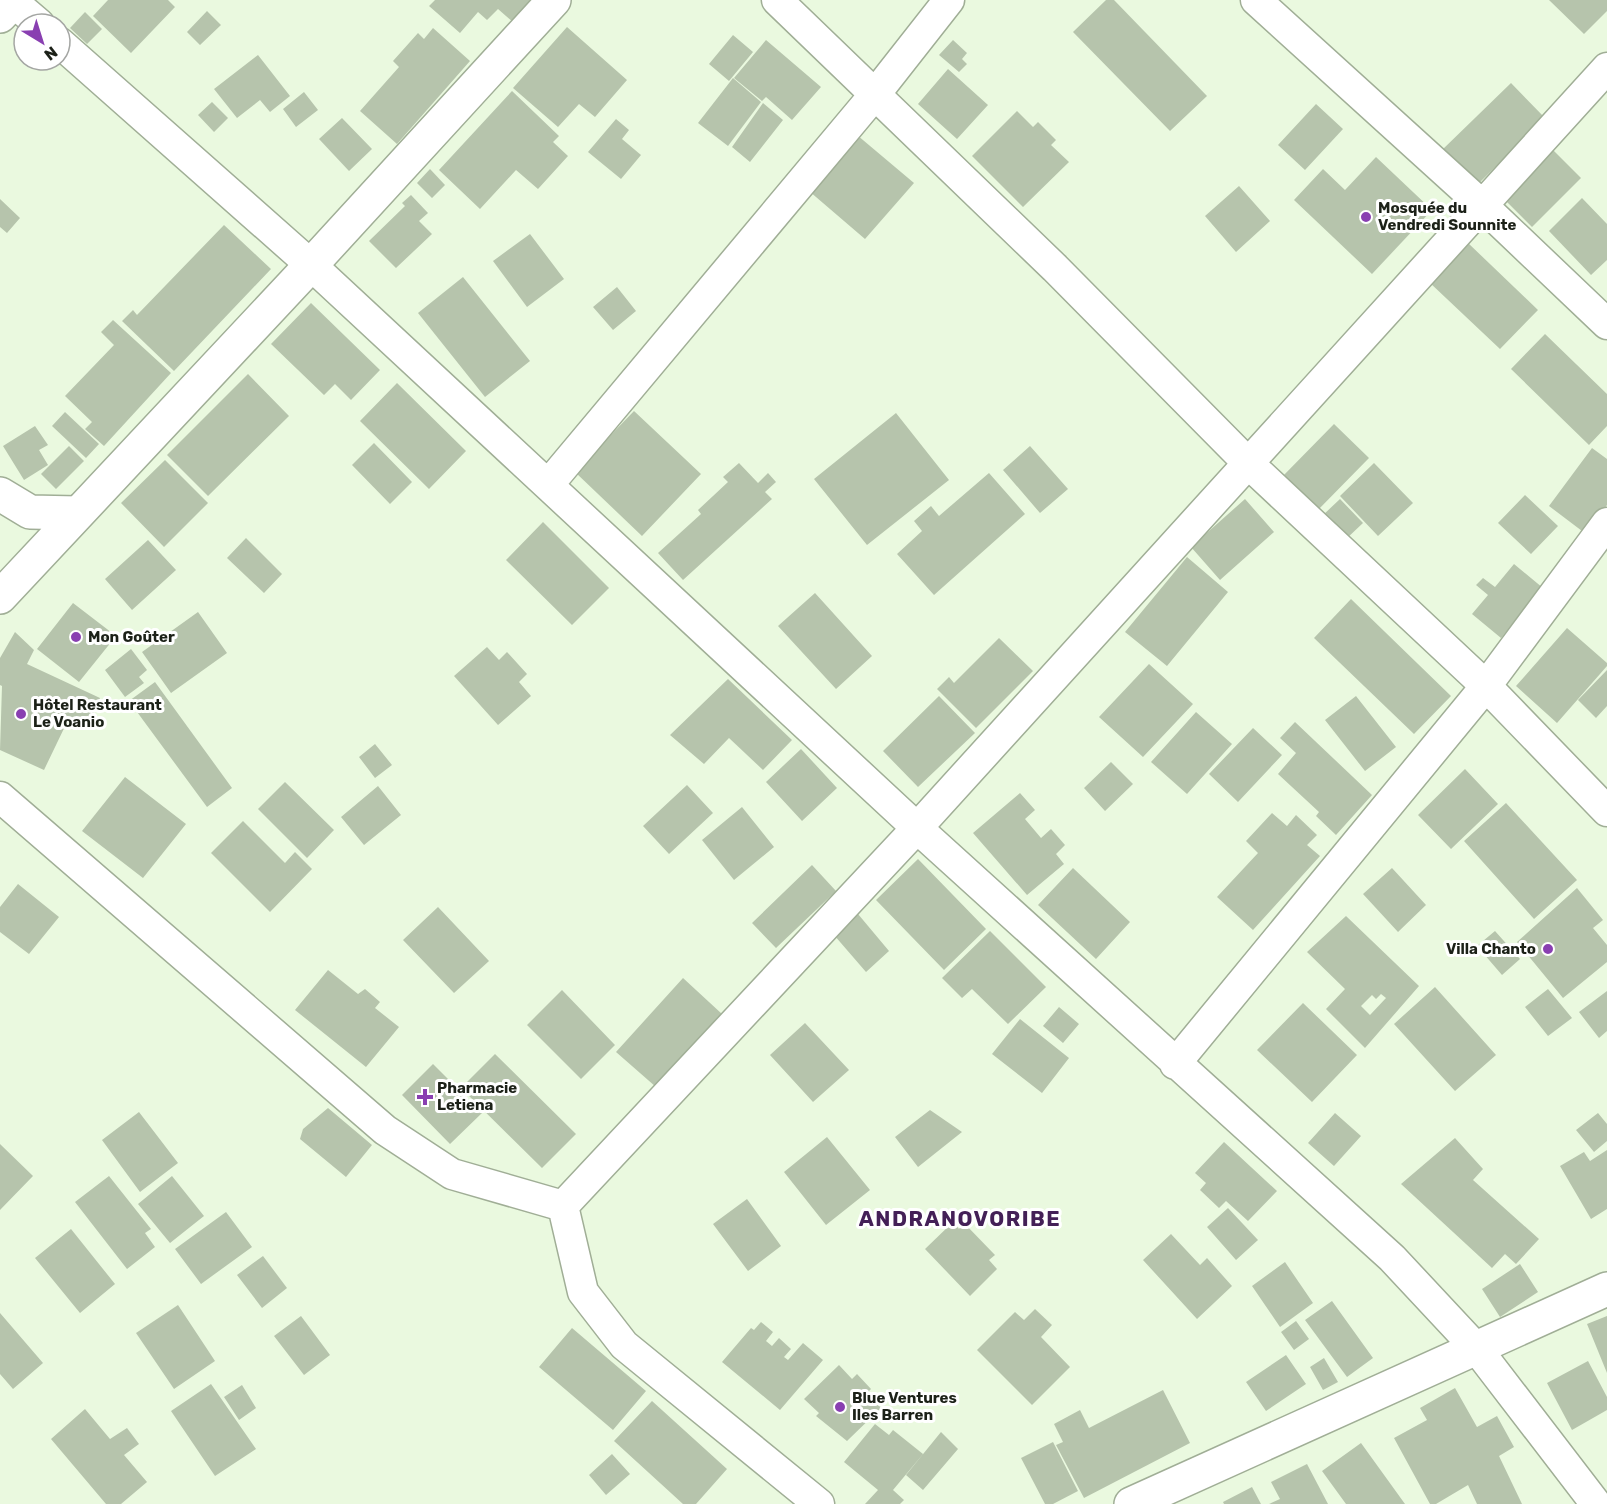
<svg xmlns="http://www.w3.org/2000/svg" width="1607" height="1504" font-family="Rubik,sans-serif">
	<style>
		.building { fill: #b6c4ac; fill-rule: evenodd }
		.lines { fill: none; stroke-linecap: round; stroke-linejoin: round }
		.minor-casing { stroke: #a0ae96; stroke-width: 33 }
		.tertiary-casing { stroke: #a0ae96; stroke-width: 36 }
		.secondary-casing { stroke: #a0ae96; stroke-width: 36 }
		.minor { stroke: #fff; stroke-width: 30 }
		.tertiary { stroke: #fff; stroke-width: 33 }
		.secondary { stroke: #fff; stroke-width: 33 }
		.poi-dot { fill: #893fb1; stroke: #fff; stroke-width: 2 }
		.labels { text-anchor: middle; stroke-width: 6; stroke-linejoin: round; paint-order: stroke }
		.poi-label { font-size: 15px; font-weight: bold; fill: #1c2118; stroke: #fff; text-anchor: start }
		.district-label { font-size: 21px; font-weight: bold; letter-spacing: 1.5px; fill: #442057; stroke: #fff }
	</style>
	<rect width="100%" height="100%" fill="#eaf9df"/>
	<!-- building -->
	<path class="building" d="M108 0H168L175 7 131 53 93 16Z
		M435 0H533L513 22 498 9 487 20 478 12 460 33 429 6Z
		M1106 0H1114L1207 96 1170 131 1073 32Z
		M1549 0H1607V11L1584 34Z
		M207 11 221 25 200 45 187 32Z
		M85 12 102 29 87 44 70 28Z
		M567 27 627 80 595 117 579 104 558 127 513 88Z
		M433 28 470 61 397 144 360 111 399 67 393 61 418 33 424 39Z
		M733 35 753 52 729 81 709 64Z
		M766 40 821 87 792 120 766 97 762 101 734 78Z
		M953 40 967 53 962 59 967 64 959 72 939 55Z
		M258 55 290 96 270 112 260 100 237 118 214 89Z
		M948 69 988 105 957 139 918 104Z
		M733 78 761 102 728 146 698 123Z
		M1511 83 1545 118 1476 186 1441 151Z
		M512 91 559 136 553 142 568 156 538 189 516 170 480 209 439 170Z
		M304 92 318 110 296 127 283 109Z
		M212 102 228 118 214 132 198 115Z
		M763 103 783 120 750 162 732 147Z
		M1316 104 1343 129 1305 170 1278 145Z
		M1017 111 1033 127 1038 122 1056 140 1051 145 1069 162 1023 207 972 156Z
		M342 118 372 149 349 171 319 139Z
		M616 119 629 130 622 139 641 155 621 179 588 152Z
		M857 135 914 183 865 239 809 191Z
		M1551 148 1581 178 1532 227 1502 197Z
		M1376 157 1432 210 1372 274 1294 200 1323 169 1345 190Z
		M430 169 445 185 432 198 417 183Z
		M1239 186 1270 221 1236 252 1205 216Z
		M411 195 428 213 419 221 432 234 396 268 369 241 405 206 402 203Z
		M1582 198 1607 224V260L1591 275 1549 231Z
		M0 199 20 218 7 233 0 227Z
		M224 225 271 269 174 371 122 321 133 310 137 315Z
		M530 234 564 279 527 307 493 261Z
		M1467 242 1538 310 1500 349 1429 282Z
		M463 277 530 361 485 397 418 313Z
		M617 287 636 311 613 330 593 307Z
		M311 303 380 370 351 400 335 384 324 395 271 344Z
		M113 320 171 373 104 446 85 429 92 422 65 396 114 345 101 332Z
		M1545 334 1607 394V426L1589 445 1511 369Z
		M248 374 289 416 208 496 167 455Z
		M397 383 466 451 429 489 360 421Z
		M634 411 701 474 642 536 575 472Z
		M65 412 99 444 86 458 52 426Z
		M896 413 949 480 867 545 814 479Z
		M1334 424 1369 458 1317 511 1282 477Z
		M35 426 48 445 39 450 48 465 24 480 3 446Z
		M374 443 412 482 390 504 352 465Z
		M69 446 84 461 56 489 41 474Z
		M1030 446 1068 489 1040 513 1003 470Z
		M1592 448 1607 459V505L1586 534 1549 506Z
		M165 460 208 503 164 547 121 503Z
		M739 463 758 483 768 473 776 482 765 492 772 499 683 580 658 553 701 514 698 510 728 482 723 477Z
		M1374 463 1413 503 1378 536 1340 496Z
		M989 473 1025 514 934 595 897 554 922 531 914 521 931 506 939 516Z
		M1525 495 1558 526 1531 554 1498 523Z
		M1245 499 1274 532 1220 580 1191 547Z
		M1340 499 1363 523 1345 540 1322 516Z
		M543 522 609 588 572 625 506 560Z
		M246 538 282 574 264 593 227 558Z
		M148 540 176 570 132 610 105 579Z
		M1187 557 1228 592 1167 666 1125 632Z
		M1514 564 1543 588 1501 638 1472 614 1488 595 1476 585 1483 578 1495 587Z
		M815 593 872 656 836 689 778 626Z
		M1351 599 1451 696 1414 734 1314 638Z
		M73 603 116 636 79 682 37 649Z
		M198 612 227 653 171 693 142 652Z
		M1567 628 1607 663V666L1557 723 1516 686Z
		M15 632 34 650 27 664 100 698 87 727 69 718 44 770 0 750 2 686 0 685V658Z
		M999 638 1033 671 976 728 937 689 949 677 954 683Z
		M487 647 499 660 507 652 527 674 519 682 531 696 498 725 454 676Z
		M131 649 147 670 139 677 144 683 125 697 105 670Z
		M1149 664 1193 704 1143 757 1099 717Z
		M1607 670V706L1596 718 1578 700Z
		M728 679 792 740 763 770 729 738 704 764 670 735Z
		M155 682 232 788 207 807 129 701Z
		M939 696 975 733 918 787 883 751Z
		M1356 696 1396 747 1365 771 1325 720Z
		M1196 712 1232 744 1187 794 1151 762Z
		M1295 722 1372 795 1336 835 1316 816 1319 812 1278 774 1296 753 1280 738Z
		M1253 728 1282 755 1238 802 1209 774Z
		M375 744 392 765 375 778 359 757Z
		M801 749 837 788 802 821 766 782Z
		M1111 762 1133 784 1105 811 1084 788Z
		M1465 769 1498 804 1451 849 1418 815Z
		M125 777 186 824 143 878 82 831Z
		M285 782 334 830 307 858 258 809Z
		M687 785 713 813 669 854 643 826Z
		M378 786 401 815 364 845 341 817Z
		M1020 793 1035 810 1025 819 1041 838 1051 829 1065 845 1056 854 1064 864 1027 895 973 833Z
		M1506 803 1577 880 1534 919 1464 841Z
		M742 807 774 847 734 880 702 840Z
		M1272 813 1287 826 1296 815 1317 835 1307 845 1320 856 1253 930 1217 897 1258 853 1246 841Z
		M243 821 285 863 295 852 312 869 270 912 211 853Z
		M918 859 986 929 944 970 876 900Z
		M812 865 836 891 776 948 752 923Z
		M1073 868 1130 922 1096 959 1038 905Z
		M1392 868 1426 905 1398 932 1363 894Z
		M18 884 59 917 29 954 0 932V907Z
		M1577 888 1603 920 1593 928 1607 945V962L1563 998 1517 942Z
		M438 907 489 961 454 993 403 940Z
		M858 914 889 951 866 972 834 935Z
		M1346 916 1419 986 1365 1048 1326 1009 1345 989 1307 952ZM1381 994 1386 998 1370 1015 1361 1006 1372 995 1376 999Z
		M990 931 1046 987 1008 1024 972 989 962 998 942 978Z
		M1495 931 1520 959 1502 975 1477 946Z
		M328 970 358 994 365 989 380 1002 375 1008 399 1027 366 1067 295 1010Z
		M683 978 722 1014 656 1087 616 1052Z
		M1435 987 1496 1055 1455 1091 1394 1024Z
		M1548 989 1572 1018 1548 1036 1525 1007Z
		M562 990 615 1045 581 1079 527 1025Z
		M1607 991V1031L1599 1038 1579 1012Z
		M1303 1003 1357 1055 1312 1102 1257 1050Z
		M1059 1007 1079 1024 1063 1043 1043 1026Z
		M1020 1019 1069 1058 1042 1093 992 1054Z
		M805 1023 849 1070 813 1102 770 1055Z
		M495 1054 576 1134 542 1168 461 1088Z
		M433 1064 482 1113 450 1144 402 1095Z
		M328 1108 372 1145 346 1177 300 1139 303 1129Z
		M930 1110 962 1132 918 1167 895 1137Z
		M139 1112 178 1163 140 1192 102 1140Z
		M1335 1113 1361 1136 1334 1166 1308 1143Z
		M1598 1113 1607 1124V1141L1594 1152 1576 1130Z
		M827 1137 870 1190 826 1225 784 1172Z
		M1455 1138 1483 1169 1473 1180 1539 1239 1516 1264 1505 1254 1492 1268 1401 1184Z
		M1224 1142 1277 1191 1248 1221 1226 1201 1219 1208 1200 1190 1206 1183 1195 1173Z
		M0 1144 33 1176 0 1210Z
		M1607 1150V1209L1591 1219 1560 1166 1584 1152 1590 1161Z
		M109 1176 151 1229 145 1233 155 1247 127 1269 75 1202Z
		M172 1176 204 1216 170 1243 138 1204Z
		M747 1199 781 1246 748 1271 713 1224Z
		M1228 1208 1258 1240 1236 1260 1207 1227Z
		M226 1212 252 1247 201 1284 175 1249Z
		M953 1222 959 1229 964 1223 995 1255 989 1260 997 1269 970 1296 925 1249Z
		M71 1229 115 1284 80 1313 35 1258Z
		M1171 1234 1200 1265 1207 1258 1232 1286 1197 1319 1143 1260Z
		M263 1256 287 1288 262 1308 237 1275Z
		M1285 1262 1313 1303 1280 1327 1252 1286Z
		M1520 1264 1538 1292 1500 1317 1482 1289Z
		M1332 1301 1373 1358 1347 1377 1305 1320Z
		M178 1305 215 1361 174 1389 136 1333Z
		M1035 1309 1052 1325 1041 1337 1070 1367 1032 1405 977 1350 1015 1312 1024 1320Z
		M0 1313 43 1363 13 1389 0 1374Z
		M301 1316 330 1355 304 1375 274 1336Z
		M1607 1316V1373L1587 1324Z
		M1296 1321 1309 1339 1294 1350 1281 1332Z
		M761 1322 773 1332 766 1341 772 1346 779 1338 791 1349 784 1357 788 1360 803 1343 823 1360 780 1410 722 1362 751 1328 754 1330Z
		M572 1328 646 1391 613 1430 539 1367Z
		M1286 1355 1306 1384 1266 1411 1246 1382Z
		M1324 1358 1338 1382 1323 1390 1310 1367Z
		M1588 1361 1607 1397V1410L1572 1430 1547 1383Z
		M839 1365 852 1379 857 1374 871 1389 867 1393 881 1408 847 1441 816 1416 819 1413 804 1399Z
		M211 1384 256 1449 215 1476 171 1411Z
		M242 1385 256 1408 239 1420 224 1397Z
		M1455 1388 1477 1427 1497 1416 1514 1447 1499 1456 1522 1504H1477L1468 1485 1436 1504H1430L1394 1438 1427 1420 1420 1408Z
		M1163 1390 1190 1443 1084 1498 1056 1445 1063 1442 1054 1424 1080 1410 1089 1428Z
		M652 1401 727 1469 696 1504H683L614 1441Z
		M85 1409 110 1439 127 1428 139 1444 124 1455 147 1482 121 1504H106L51 1439Z
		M875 1424 889 1435 893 1430 923 1454 893 1490 904 1500 900 1504H865L878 1490 844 1462Z
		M941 1432 958 1449 923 1490 906 1475Z
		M1053 1442 1078 1491 1053 1504H1045L1021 1458Z
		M1361 1443 1405 1504H1346L1322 1471Z
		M612 1454 630 1474 606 1495 589 1475Z
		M1307 1464 1328 1504H1269L1280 1499 1271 1482Z
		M1252 1487 1261 1504H1224L1223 1502Z"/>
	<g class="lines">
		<defs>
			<path id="minor" d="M11 0 39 24
				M777 0 1055 268 1249 464 1486 686 1607 811
				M1256 0 1483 206 1607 324
				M60 43 311 265 917 828 1392 1258 1477 1349 1596 1504
				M548 485 876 93 949 0
				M0 797 385 1130 452 1174 563 1206 583 1292 624 1345 819 1504
				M1175 1064 1486 686 1607 523
				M563 1206 917 828 1607 68"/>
			<path id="tertiary" d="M0 494 30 512 78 513
				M0 597 311 265 554 0"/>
			<path id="secondary" d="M0 16 15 0
				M1131 1504 1607 1289"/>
		</defs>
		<!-- minor casing -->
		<use href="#minor" class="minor-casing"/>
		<!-- tertiary casing -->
		<use href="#tertiary" class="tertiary-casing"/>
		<!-- secondary casing -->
		<use href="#secondary" class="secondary-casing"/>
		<!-- minor -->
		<use href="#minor" class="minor"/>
		<!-- tertiary -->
		<use href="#tertiary" class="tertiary"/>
		<!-- secondary -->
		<use href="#secondary" class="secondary"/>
	</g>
	<!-- markers -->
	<g class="poi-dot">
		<circle cx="1366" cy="217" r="6"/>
		<circle cx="76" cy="637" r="6"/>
		<circle cx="21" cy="714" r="6"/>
		<circle cx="1548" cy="949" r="6"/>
		<path d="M422 1088h6v6h6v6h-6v6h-6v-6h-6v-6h6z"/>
		<circle cx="840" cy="1407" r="6"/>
	</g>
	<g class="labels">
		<!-- poi labels -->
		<g class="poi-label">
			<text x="1378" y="213">Mosquée du<tspan x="1378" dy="17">Vendredi Sounnite</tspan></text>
			<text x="88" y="642">Mon Goûter</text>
			<text x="33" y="710">Hôtel Restaurant<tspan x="33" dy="17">Le Voanio</tspan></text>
			<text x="1536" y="954" text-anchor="end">Villa Chanto</text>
			<text x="437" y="1093">Pharmacie<tspan x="437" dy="17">Letiena</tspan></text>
			<text x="852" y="1403">Blue Ventures<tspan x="852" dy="17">Iles Barren</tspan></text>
		</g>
		<!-- district labels -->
		<g class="district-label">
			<text x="960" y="1226">ANDRANOVORIBE</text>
		</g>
	</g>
	<!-- north arrow -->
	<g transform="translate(42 42) rotate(142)"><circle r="28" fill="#ffffff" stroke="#a4a6a3" stroke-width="1.5"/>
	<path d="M0-4.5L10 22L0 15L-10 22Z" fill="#893fb1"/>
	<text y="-9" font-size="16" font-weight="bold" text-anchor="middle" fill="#1c2118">N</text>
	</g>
</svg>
